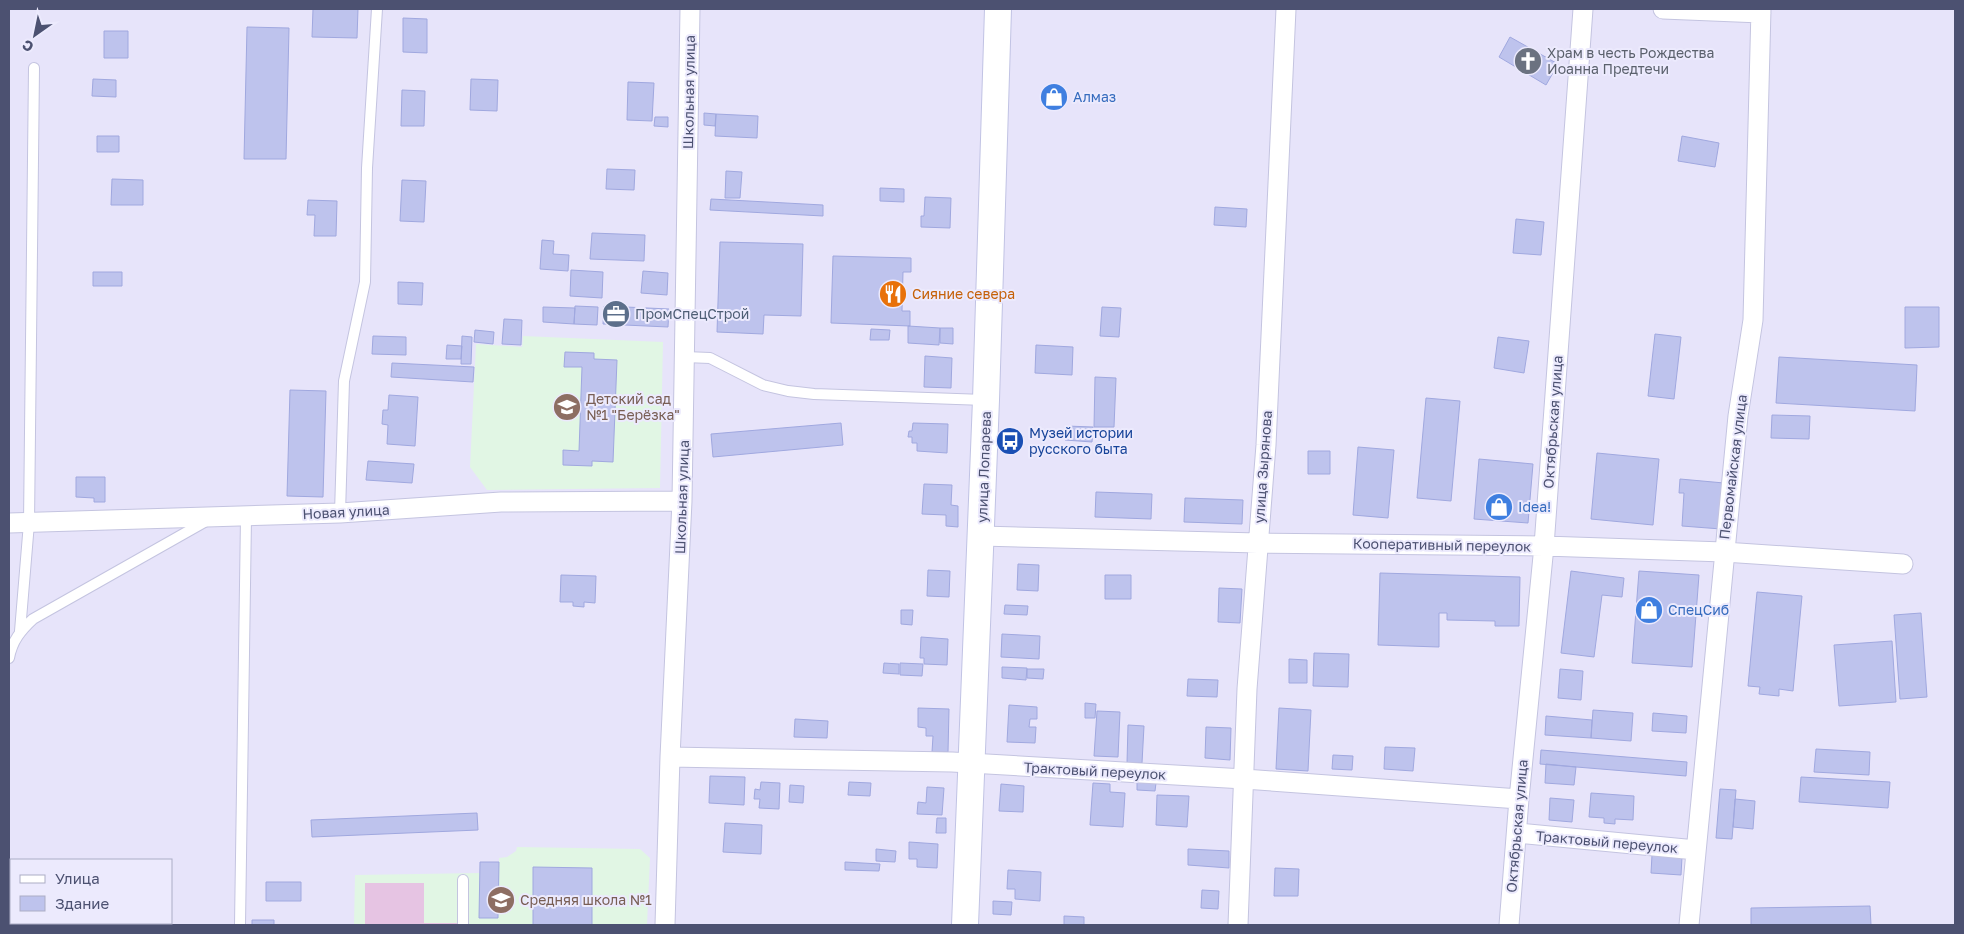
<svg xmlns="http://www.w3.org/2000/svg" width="1964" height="934" font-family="'Golos Text',sans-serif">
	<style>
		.education { fill: #e1f6e4 }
		.green { fill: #e6c4e3 }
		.building { fill: #bec3ed; stroke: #a0a8df }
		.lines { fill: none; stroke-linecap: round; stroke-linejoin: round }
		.service-casing { stroke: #c4c4e0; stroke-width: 12 }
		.minor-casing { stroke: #c4c4e0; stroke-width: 21 }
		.secondary-casing { stroke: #c1c3e4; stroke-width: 28 }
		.service { stroke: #fff; stroke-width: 10 }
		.minor { stroke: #fff; stroke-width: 19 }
		.secondary { stroke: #fff; stroke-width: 26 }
		.labels { text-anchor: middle; stroke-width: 4; stroke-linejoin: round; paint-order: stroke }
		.worship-label { font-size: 14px; fill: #5b616d; stroke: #eceafd; text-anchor: start }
		.street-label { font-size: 14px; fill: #4c5171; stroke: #eceafd }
		.shop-label { font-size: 14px; fill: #366cbe; stroke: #eceafd; text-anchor: start }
		.food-label { font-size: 14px; fill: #c56008; stroke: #eceafd; text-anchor: start }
		.service-label { font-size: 14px; fill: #4e5e75; stroke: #eceafd; text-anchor: start }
		.education-label { font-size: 14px; fill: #785e54; stroke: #eceafd; text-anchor: start }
		.transit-label { font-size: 14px; fill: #164399; stroke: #eceafd; text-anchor: start }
	</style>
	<rect width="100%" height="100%" fill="#e7e4fa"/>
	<!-- education -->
	<path class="education" d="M523 336 663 342 660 488 487 490 470 467 476 344 522 347Z
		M517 847 640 849 650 858 647 925H354L355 875 480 873V862H499V858L507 857 516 851Z"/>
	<!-- green -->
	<path class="green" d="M365 883H424V923H458V925H365Z"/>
	<!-- building -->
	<path class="building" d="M313 9H358L357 38 312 37Z
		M403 18 427 19V53L403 52Z
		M247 27 289 28 286 159H244Z
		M104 31H128V58H104Z
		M1510 37 1558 64 1546 85 1499 57Z
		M93 79 116 80V97L92 96Z
		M471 79 498 80 497 111 470 110Z
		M628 82 654 83 652 121 627 120Z
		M402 90 425 91 424 126H401Z
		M704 113 716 114 715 126 704 125Z
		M716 114 758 116 757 138 715 136Z
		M655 117H668V127L654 126Z
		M97 136H119V152H97Z
		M1682 136 1719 143 1715 167 1678 161Z
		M607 169 635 170 634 190 606 189Z
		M726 171 742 172 740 198H725Z
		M112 179 143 180V205H111Z
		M402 180 426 181 424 222 400 221Z
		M880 188 904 189V202L880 201Z
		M925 197 951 198 950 228 921 227V216H924Z
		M711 199 823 205V216L710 210Z
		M308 200 337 201 336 236H314L315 215H307Z
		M1215 207 1247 209 1246 227 1214 225Z
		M1516 219 1544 222 1541 255 1513 253Z
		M592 233 645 235 644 261 590 259Z
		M542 240 554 241 553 254 569 255 568 271 540 269Z
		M720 242 803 244 801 316 764 315 763 334 717 332Z
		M833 256 911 258V272H903L902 311H910V326L831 323Z
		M571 270 603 272 602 298 570 296Z
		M643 271 668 273 667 295 641 293Z
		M93 272H122V286H93Z
		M398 282 423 283 422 305 398 304Z
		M575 306 598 307 597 325 574 324Z
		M604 306 669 309 668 327 603 324Z
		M543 307 575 308 574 324 543 322Z
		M1102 307 1121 308 1119 337 1100 336Z
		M1905 307H1939V347L1905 348Z
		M504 319 522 320 521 345 502 344Z
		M908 326 940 328 939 345 908 343Z
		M940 328H953V344L940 343Z
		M871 329 890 330 889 340H870Z
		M475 330 494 332 493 344 474 342Z
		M1655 334 1681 337 1674 399 1648 396Z
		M373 336 406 337V355L372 354Z
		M462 336 472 337 471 364H461Z
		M1498 337 1529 341 1524 373 1494 368Z
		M447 345 462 346 461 359H446Z
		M1036 345 1073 347 1072 375 1035 373Z
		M565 352 594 353V359L617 360 613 462 592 461V466L563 465V450L579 451 582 367H564Z
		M925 356 952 358 951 388 924 387Z
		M1779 357 1917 365 1915 411 1776 403Z
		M392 363 474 367 473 382 391 377Z
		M1095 377 1116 378 1114 427H1094Z
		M290 390 326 391 323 497 287 496Z
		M389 395 418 397 415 446 387 444 388 425 382 424 383 410H388Z
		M1426 398 1460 401 1451 501 1417 498Z
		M1772 415 1810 416 1809 439 1771 438Z
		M841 423 843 445 713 457 711 434Z
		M913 423 948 424 947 453 917 451V443H912V437H908L909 431H912Z
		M1066 426 1093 427 1092 442 1065 440Z
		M1358 447 1394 450 1388 518 1353 515Z
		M1308 451H1330V474H1308Z
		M1597 453 1659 459 1653 525 1591 519Z
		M1479 459 1533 464 1528 523 1474 519Z
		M368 461 414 464 412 483 366 480Z
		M76 477H105V502H94V498L76 497Z
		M1680 479 1724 483 1721 529 1682 526 1684 493H1679Z
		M924 484 952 485 951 505 958 506V527L946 526V515L922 514Z
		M1096 492 1152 494 1151 519 1095 517Z
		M1185 498 1243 500 1242 524 1184 522Z
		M1018 564 1039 565 1038 591 1017 590Z
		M928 570 950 571 949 597 927 596Z
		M1571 571 1624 578 1622 597 1602 595 1594 657 1561 653Z
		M1639 571 1699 575 1692 667 1632 663Z
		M1380 573 1520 577 1519 626H1495V621L1447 620V613H1439V647L1378 645Z
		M561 575 596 576 595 603 584 602V607L573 606V602H560Z
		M1105 575H1131V599H1105Z
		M1219 588 1242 589 1240 623 1218 622Z
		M1757 592 1802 596 1793 691 1779 689V696L1759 694 1760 687 1748 686Z
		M1005 605 1028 606 1027 615 1004 614Z
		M901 610H913L912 625 901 624Z
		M1921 613 1927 697 1900 699 1894 615Z
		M1002 634 1040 636 1039 659 1001 657Z
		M921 637 948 639 947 665 924 664V658H920Z
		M1892 641 1896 702 1839 706 1834 645Z
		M1314 653 1349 654 1348 687 1313 686Z
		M1289 659 1307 660V683H1289Z
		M884 663 899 664V674L883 673Z
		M900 663 923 664 922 676 900 675Z
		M1002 667 1027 668 1026 680 1002 678Z
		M1027 669H1044L1043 679 1027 678Z
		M1560 669 1583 671 1581 700 1558 698Z
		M1188 679 1218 680 1217 697 1187 696Z
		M1085 703 1096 704 1095 718H1085Z
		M1009 705 1037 707V719H1030L1029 727H1036L1035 743 1007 742Z
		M918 708 949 709 948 752H932L933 736H926V728L918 727Z
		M1279 708 1311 710 1308 771 1276 769Z
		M1593 710 1633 713 1631 741 1591 738Z
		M1097 711 1120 712 1118 757 1094 756Z
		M1653 713 1687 716 1686 733 1652 731Z
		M1546 716 1592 720 1591 738 1545 735Z
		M795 719 828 721 827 738 794 737Z
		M1128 725 1144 726 1142 763H1127Z
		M1206 727 1231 728 1230 760 1205 758Z
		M1385 747 1415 748 1413 771 1384 769Z
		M1816 749 1870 752 1869 775 1814 772Z
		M1541 750 1687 762 1686 776 1540 764Z
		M1333 755 1353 756 1352 770 1332 769Z
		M1546 764 1576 767 1574 785 1545 783Z
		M710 776 745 777 744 805 709 803Z
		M1801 777 1890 782 1888 808 1799 802Z
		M761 782 780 783 779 809 759 808 760 799H754L755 789 760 790Z
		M849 782 871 783 870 796 848 795Z
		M1137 782 1156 783 1155 791 1137 790Z
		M1093 783 1110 784V792L1125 793 1123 827 1090 825Z
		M1001 784 1024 786 1023 812 999 811Z
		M790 785 804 786 803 803 789 802Z
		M927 787 944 788 942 815 917 814 918 802 926 803Z
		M1720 789 1736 790 1732 839 1716 838Z
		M1591 793 1634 796 1633 820 1615 819V824L1604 823V818L1589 817Z
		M1157 795 1189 796 1187 827 1156 825Z
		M1550 798 1574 800 1572 822 1549 820Z
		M1735 799 1755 801 1753 829 1733 827Z
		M477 813 478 830 312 837 311 820Z
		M937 818H946V833H936Z
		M725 823 762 825 761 854 723 852Z
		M909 842 938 844 937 868 917 867V859H909Z
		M876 849 896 851 895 862 876 861Z
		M1188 849 1229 851V868L1188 865Z
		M1652 855 1682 857 1681 875 1651 873Z
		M480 862H499L498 918H479Z
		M845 862 880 864 879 871 845 870Z
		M533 867 592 868V925H533Z
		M1275 868 1299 869 1298 896H1274Z
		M1008 870 1041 872 1040 901 1015 899V889H1007Z
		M266 882H301V901H266Z
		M1202 890 1219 891 1218 909 1201 908Z
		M993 901 1012 902 1011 915 993 914Z
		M1870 906 1871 925H1751V908Z
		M1064 916 1084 917V925H1064Z
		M252 920H274V925H252Z"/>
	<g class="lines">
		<defs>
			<path id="service" d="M685 357 710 358 763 385 788 391 814 394 985 400
				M340 513 344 381 365 282 367 168 377 9
				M20 631 29 523 34 68
				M9 658C12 641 21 630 33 619L208 520
				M240 925 246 517
				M463 925V880"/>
			<path id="minor" d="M1663 9 1761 13
				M9 523 340 513 501 502 682 501
				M981 536 1258 543 1544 546 1724 552 1903 564
				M670 757 952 762 1244 779 1519 799
				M1517 833 1696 850
				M665 925 670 757 682 501 690 9
				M1238 925 1247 689 1266 445 1286 9
				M1509 925 1519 799 1544 546 1583 9
				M1689 925 1738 416 1753 320 1761 9"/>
			<path id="secondary" d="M965 925 986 400 998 9"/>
		</defs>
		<!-- service casing -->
		<use href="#service" class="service-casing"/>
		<!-- minor casing -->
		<use href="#minor" class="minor-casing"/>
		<!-- secondary casing -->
		<use href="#secondary" class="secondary-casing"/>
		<!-- service -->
		<use href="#service" class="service"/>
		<!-- minor -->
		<use href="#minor" class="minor"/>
		<!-- secondary -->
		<use href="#secondary" class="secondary"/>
	</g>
	<!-- icons -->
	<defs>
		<symbol id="church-disc" viewBox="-11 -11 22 22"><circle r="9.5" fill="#6b7280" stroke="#eceafd"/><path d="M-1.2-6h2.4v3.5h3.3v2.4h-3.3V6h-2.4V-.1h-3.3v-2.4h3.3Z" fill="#fff"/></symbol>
		<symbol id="shop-disc" viewBox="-11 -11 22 22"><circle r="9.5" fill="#3f7fe0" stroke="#eceafd"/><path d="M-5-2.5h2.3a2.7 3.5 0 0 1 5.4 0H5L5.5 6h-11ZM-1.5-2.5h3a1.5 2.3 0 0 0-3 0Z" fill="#fff"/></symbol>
		<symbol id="restaurant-disc" viewBox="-11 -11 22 22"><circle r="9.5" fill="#e8710a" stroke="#eceafd"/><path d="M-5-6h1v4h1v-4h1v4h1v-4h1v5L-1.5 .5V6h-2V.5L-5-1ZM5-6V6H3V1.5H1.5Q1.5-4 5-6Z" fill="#fff"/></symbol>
		<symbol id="office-disc" viewBox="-11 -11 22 22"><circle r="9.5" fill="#5c6f8a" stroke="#eceafd"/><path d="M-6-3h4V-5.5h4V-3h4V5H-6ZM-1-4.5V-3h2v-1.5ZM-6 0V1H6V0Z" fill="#fff"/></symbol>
		<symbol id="school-disc" viewBox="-11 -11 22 22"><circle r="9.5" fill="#8d6e63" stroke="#eceafd"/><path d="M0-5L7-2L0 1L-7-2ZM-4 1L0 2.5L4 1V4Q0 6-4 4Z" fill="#fff"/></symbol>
		<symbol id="bus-disc" viewBox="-11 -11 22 22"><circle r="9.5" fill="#1a4fb4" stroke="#eceafd"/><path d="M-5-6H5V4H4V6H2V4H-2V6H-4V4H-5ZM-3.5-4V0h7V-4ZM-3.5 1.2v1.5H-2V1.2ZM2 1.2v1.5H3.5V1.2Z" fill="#fff"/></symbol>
	</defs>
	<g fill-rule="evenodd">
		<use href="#church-disc" x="1512" y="45" width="32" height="32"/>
		<use href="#shop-disc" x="1038" y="81" width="32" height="32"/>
		<use href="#restaurant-disc" x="877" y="278" width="32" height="32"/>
		<use href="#office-disc" x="600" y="298" width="32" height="32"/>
		<use href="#school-disc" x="551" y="391" width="32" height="32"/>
		<use href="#bus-disc" x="994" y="425" width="32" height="32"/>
		<use href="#shop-disc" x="1483" y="491" width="32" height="32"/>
		<use href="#shop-disc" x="1633" y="594" width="32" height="32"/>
		<use href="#school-disc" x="485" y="884" width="32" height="32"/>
	</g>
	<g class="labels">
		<!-- worship labels -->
		<g class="worship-label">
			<text x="1547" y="58">Храм в честь Рождества<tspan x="1547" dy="16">Иоанна Предтечи</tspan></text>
		</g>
		<!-- street labels -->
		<g class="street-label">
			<text transform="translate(689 92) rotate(-89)" y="5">Школьная улица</text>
			<text transform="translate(1553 422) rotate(-86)" y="5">Октябрьская улица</text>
			<text transform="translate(984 467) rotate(-88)" y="5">улица Лопарева</text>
			<text transform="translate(1263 467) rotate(-86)" y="5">улица Зырянова</text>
			<text transform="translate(1733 467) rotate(-83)" y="5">Первомайская улица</text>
			<text transform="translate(682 497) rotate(-88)" y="5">Школьная улица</text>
			<text transform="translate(346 512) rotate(-3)" y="5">Новая улица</text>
			<text transform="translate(1442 545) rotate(1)" y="5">Кооперативный переулок</text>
			<text transform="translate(1095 771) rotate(3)" y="5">Трактовый переулок</text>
			<text transform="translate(1517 826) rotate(-85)" y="5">Октябрьская улица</text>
			<text transform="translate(1607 842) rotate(5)" y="5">Трактовый переулок</text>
		</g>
		<!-- shop labels -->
		<g class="shop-label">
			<text x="1073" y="102">Алмаз</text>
			<text x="1518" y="512">Idea!</text>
			<text x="1668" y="615">СпецСиб</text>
		</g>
		<!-- food labels -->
		<g class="food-label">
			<text x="912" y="299">Сияние севера</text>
		</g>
		<!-- service labels -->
		<g class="service-label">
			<text x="635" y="319">ПромСпецСтрой</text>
		</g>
		<!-- education labels -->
		<g class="education-label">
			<text x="586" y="404">Детский сад<tspan x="586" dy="16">№1 "Берёзка"</tspan></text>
			<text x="520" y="905">Средняя школа №1</text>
		</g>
		<!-- transit labels -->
		<g class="transit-label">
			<text x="1029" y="438">Музей истории<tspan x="1029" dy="16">русского быта</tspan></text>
		</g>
	</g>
	<!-- border -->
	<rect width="1964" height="934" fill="none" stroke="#4c5171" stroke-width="20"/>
	<!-- legend -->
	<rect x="10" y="859" width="162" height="65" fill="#eceafd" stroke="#acadc5"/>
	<rect x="20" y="875" width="25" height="8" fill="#ffffff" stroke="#acadc5"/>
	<text x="55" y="884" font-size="15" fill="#4c5171">Улица</text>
	<rect x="20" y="896" width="25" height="15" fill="#bec3ed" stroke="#acadc5"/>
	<text x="55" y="909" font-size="15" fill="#4c5171">Здание</text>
	<!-- north arrow -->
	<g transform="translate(35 35) rotate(213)" stroke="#eceafd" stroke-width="4" paint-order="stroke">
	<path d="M0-4L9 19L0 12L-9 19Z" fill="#4c5171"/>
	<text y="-8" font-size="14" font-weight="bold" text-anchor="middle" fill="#4c5171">С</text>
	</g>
</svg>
